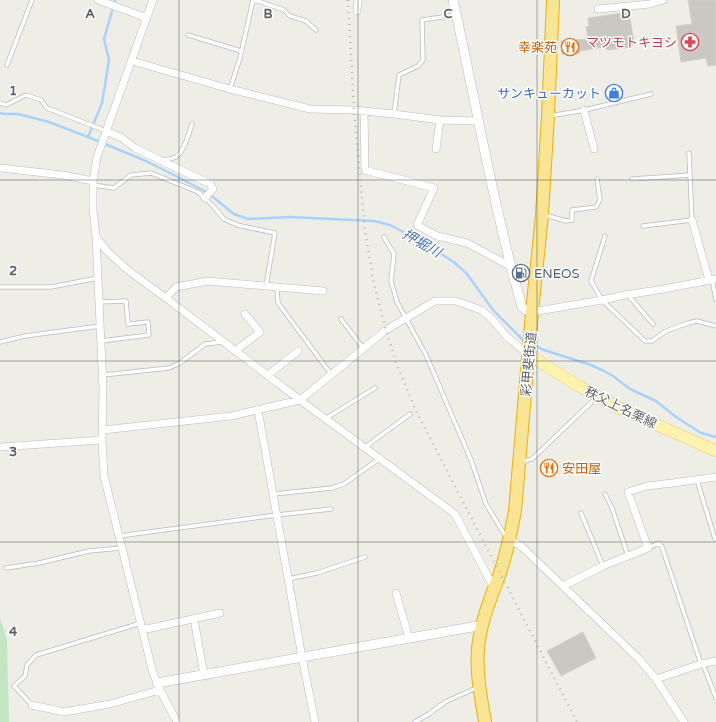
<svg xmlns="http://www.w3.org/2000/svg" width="716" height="722" font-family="'Varela Round','Noto Sans JP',sans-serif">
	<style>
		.green { fill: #c3e6c5 }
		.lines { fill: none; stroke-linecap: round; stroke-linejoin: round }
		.stream { stroke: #a9d3fc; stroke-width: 2.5 }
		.building { fill: #cac8c3; stroke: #d4d0c4 }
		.lane-casing { stroke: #b8bbbf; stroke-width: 5 }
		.street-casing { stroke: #b8bbbf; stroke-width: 8 }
		.secondary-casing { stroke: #b7babf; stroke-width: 10 }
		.primary-casing { stroke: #eccd62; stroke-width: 12 }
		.highway-casing { stroke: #ecb109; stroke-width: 14 }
		.lane { stroke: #fff; stroke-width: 3.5 }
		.street { stroke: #fff; stroke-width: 7 }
		.secondary { stroke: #fff; stroke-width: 9 }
		.primary { stroke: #fcf3ae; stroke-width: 11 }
		.highway { stroke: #f9e493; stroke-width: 12 }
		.rail { stroke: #b6b7b7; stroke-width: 2.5; stroke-dasharray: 1 5; stroke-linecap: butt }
		.grid { fill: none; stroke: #5d6166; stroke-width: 1; stroke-opacity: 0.55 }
		.labels { text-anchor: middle; stroke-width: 3; stroke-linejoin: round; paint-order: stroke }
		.health-label { font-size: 13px; fill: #be3a42; stroke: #fff; text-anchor: end }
		.food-label { font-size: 13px; fill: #c56008; stroke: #fff; text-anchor: end }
		.shop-label { font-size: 13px; fill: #366cbe; stroke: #fff; text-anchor: end }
		.service-label { font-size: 13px; fill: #4e5e75; stroke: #fff; text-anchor: start }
		.street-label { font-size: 13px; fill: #5d6166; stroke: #fff }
		.water-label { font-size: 14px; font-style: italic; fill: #4573ae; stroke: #fff }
		.grid-label { font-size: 13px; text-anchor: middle; font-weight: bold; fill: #5d6166; stroke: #fff; stroke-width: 3; stroke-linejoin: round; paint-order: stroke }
	</style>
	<rect width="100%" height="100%" fill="#efeee6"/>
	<!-- green -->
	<path class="green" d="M0 618 7 639 9 722H0Z"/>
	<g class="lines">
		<!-- stream -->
		<path class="stream" d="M115 1V0
			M0 113 4 114H18L49 122 88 137 146 161 176 176 208 193 234 214 248 219 289 217 374 221 390 225 428 245 455 263 467 274 493 310 523 340 526 342
			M88 137 102 103 109 60 104 39 112 11
			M533 345 544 350 591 365 604 371 613 376 630 389 656 401 676 417 701 433 716 437"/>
	</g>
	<!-- building -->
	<path class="building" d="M688 0H716V65L708 66 706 58 681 62 676 26 692 24Z
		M629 12 634 42 631 47 608 50 604 47 580 51V53L562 54 561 41 588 39 586 27 589 26 588 18Z
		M618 87 619 97 610 98 608 89Z
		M583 632 596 658 561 676 547 651Z"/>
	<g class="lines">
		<defs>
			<path id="lane" d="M253 1H258L284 10 290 16 306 21 316 30
				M188 35 241 51
				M7 65 32 0
				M230 89 240 58 253 0
				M0 103 6 105 26 95 41 100 47 108 106 131
				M394 114 399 75 418 66 423 60 422 20 456 15
				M549 116 585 110 651 94
				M163 160C167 159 172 159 176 157 184 152 189 133 192 124
				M632 179 690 175
				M93 185 114 188 131 175 151 173 198 192 213 206 224 219 237 225 275 233 266 286
				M545 215 566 221 572 220V210L596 207 600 200 597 179
				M643 226 692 220 689 153
				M605 236 591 281 602 300 645 341H652L666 331 688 323 697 321 716 326
				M384 237 394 254 391 281 397 302 426 355 471 460 486 504 503 532 507 537
				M712 279 716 300
				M0 287H51L98 278
				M277 287 278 303 331 374
				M627 294 653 324
				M99 302 126 301 128 324 148 322 149 335 101 341
				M341 319 363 348
				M0 342 25 336 100 326
				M103 375 169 368 180 363 205 344 223 342
				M325 419 375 388
				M364 448 410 414
				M521 462 532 459 597 397
				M697 480 715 539
				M273 494 332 488 344 484 379 459
				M605 494 612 508 628 556
				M581 513 603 566
				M119 536 277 515 331 509
				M648 548 659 543 662 547 701 664
				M6 568 39 563 89 551 122 548
				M288 579 317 573 365 557
				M703 664 716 698
				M32 705 14 686 25 676 27 665 36 655 141 623
				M415 722 429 714 445 702 476 688"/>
			<path id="street" d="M98 0 147 18
				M153 0 97 157 93 181V209L96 237 108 252 129 271 166 298 300 400 455 514 494 588
				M598 9 650 4 663 0
				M357 11 358 0
				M132 61 230 89 310 109 354 110 394 114 440 120 479 121
				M584 110 594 149
				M364 111 365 170 434 188 417 225 437 236 467 243 510 266
				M106 131 122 138 135 148 210 184 213 189 205 198
				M436 149 440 120
				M0 168 63 175 93 181
				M692 220 709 280
				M96 237 103 388 102 440 104 476 153 673 160 690 177 722
				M166 298 176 287 208 281 323 291
				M532 312 602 300 625 295 664 289 716 279
				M235 351 260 332 245 314
				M268 375 298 351
				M258 410 302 657 315 722
				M103 430 231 416 300 400 386 330 435 301H456L481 310 492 319 507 337 529 355
				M0 447 102 440
				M510 540 521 546 639 659 656 679 684 722
				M563 586 603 566 648 548 628 492 647 486 673 483 716 477
				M396 593 409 638
				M194 619 204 675
				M142 630 220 613
				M656 679 701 664 716 661
				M32 705 64 712 110 704 160 690"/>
			<path id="secondary" d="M453 0C476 102 493 206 522 307L526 310 532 312
				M157 683 483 625"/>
			<path id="primary" d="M529 355 577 385 621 409 716 451"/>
			<path id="highway" d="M485 722C481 698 476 674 478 649 480 623 491 597 500 573 507 552 511 532 515 511L532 312 542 215 548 116 553 0"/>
		</defs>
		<!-- lane casing -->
		<use href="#lane" class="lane-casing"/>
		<!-- street casing -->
		<use href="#street" class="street-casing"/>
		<!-- secondary casing -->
		<use href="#secondary" class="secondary-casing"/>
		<!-- primary casing -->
		<use href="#primary" class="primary-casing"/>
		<!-- highway casing -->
		<use href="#highway" class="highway-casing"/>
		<!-- lane -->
		<use href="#lane" class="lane"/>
		<!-- street -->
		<use href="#street" class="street"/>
		<!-- secondary -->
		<use href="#secondary" class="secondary"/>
		<!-- primary -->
		<use href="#primary" class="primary"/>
		<!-- highway -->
		<use href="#highway" class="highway"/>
		<!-- rail -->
		<path class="rail" d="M348 0 354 110 365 231 374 284 386 330 397 365 416 411 577 722"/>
	</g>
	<!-- grid -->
	<path class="grid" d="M179 0V722M358 0V722M537 0V722M0 180H716M0 361H716M0 542H716"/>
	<!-- icons -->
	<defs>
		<symbol id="pharmacy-ring" viewBox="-11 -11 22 22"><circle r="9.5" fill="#fff" stroke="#e0444e" stroke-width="1.5"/><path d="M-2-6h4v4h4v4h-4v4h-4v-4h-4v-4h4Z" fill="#e0444e"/></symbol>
		<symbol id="restaurant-ring" viewBox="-11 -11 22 22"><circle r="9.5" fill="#fff" stroke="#e8710a" stroke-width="1.5"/><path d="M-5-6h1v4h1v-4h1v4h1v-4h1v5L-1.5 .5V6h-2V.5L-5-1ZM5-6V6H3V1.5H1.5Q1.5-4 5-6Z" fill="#e8710a"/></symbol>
		<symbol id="shop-ring" viewBox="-11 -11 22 22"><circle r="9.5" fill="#fff" stroke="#3f7fe0" stroke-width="1.5"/><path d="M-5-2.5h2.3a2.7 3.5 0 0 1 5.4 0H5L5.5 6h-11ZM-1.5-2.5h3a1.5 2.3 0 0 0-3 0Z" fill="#3f7fe0"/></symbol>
		<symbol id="fuel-ring" viewBox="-11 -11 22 22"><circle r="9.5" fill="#fff" stroke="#5c6f8a" stroke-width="1.5"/><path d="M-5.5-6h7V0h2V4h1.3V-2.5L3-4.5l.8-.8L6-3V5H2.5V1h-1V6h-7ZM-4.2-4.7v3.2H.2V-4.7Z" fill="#5c6f8a"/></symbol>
	</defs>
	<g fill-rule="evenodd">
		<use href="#pharmacy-ring" x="680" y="32" width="20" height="20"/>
		<use href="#restaurant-ring" x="560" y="37" width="20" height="20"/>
		<use href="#shop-ring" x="604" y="83" width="20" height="20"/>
		<use href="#fuel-ring" x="511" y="263" width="20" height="20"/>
		<use href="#restaurant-ring" x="539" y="458" width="20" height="20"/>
	</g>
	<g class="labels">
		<!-- health labels -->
		<g class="health-label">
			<text x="677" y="47">マツモトキヨシ</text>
		</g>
		<!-- food labels -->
		<g class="food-label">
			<text x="557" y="52">幸楽苑</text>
			<text x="562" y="473" text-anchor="start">安田屋</text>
		</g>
		<!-- shop labels -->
		<g class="shop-label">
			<text x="601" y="98">サンキューカット</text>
		</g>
		<!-- service labels -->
		<g class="service-label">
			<text x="534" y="278">ENEOS</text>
		</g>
		<!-- street labels -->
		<g class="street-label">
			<text transform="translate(528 364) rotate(-85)" y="5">彩甲斐街道</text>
			<text transform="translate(621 407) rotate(26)" y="5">秩父上名栗線</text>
		</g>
		<!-- water labels -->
		<g class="water-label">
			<text transform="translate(422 243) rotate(30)" y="5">押堀川</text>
		</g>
	</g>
	<g class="grid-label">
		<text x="90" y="18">A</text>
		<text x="268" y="18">B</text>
		<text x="448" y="18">C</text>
		<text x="626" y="18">D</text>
		<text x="13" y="95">1</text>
		<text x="13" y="275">2</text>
		<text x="13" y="456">3</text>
		<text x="13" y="636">4</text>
	</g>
</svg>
